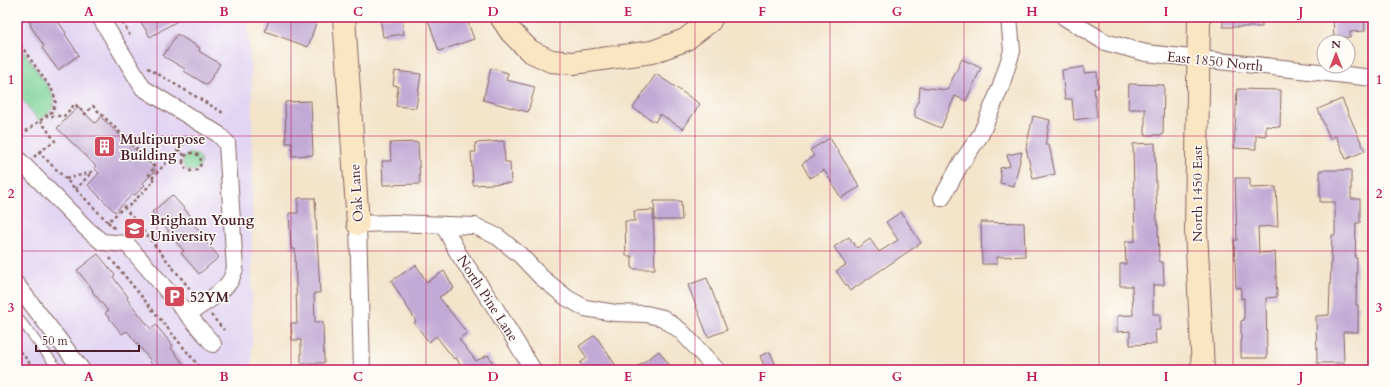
<svg xmlns="http://www.w3.org/2000/svg" width="1390" height="387" font-family="Cardo,serif">
	<style>
		.built { fill: #e2d4f3 }
		.green { fill: #7bd297; stroke: #627861 }
		.building { fill: #c2aad6 }
		.lines { fill: none; stroke-linecap: round; stroke-linejoin: round }
		.lane-casing { stroke: #856463; stroke-width: 10 }
		.street-casing { stroke: #856463; stroke-width: 18 }
		.secondary-casing { stroke: #856463; stroke-width: 24 }
		.path { stroke: #856463; stroke-width: 2.5; stroke-dasharray: 3 3; stroke-linecap: butt }
		.lane { stroke: #fff; stroke-width: 8 }
		.street { stroke: #fff; stroke-width: 16 }
		.secondary { stroke: #fbe6c3; stroke-width: 22 }
		.grid { fill: none; stroke: #c2185b; stroke-width: 1; stroke-opacity: 0.55 }
		.labels { text-anchor: middle; stroke-width: 3; stroke-linejoin: round; paint-order: stroke }
		.street-label { font-size: 14px; fill: #4a1f2b; stroke: #fdfcf7 }
		.poi-label { font-size: 14px; font-weight: bold; fill: #4a1f2b; stroke: #fdfcf7; text-anchor: start }
		.neatline { fill: none; stroke: #c2185b; stroke-width: 1.5 }
		.grid-label { font-size: 13px; text-anchor: middle; font-weight: bold; fill: #c2185b }
	</style>
	<rect width="100%" height="100%" fill="#fdfcf7"/>
	<filter id="ink" filterUnits="userSpaceOnUse"><feTurbulence type="fractalNoise" baseFrequency=".025" numOctaves="2"/><feDisplacementMap in="SourceGraphic" scale="8" xChannelSelector="R" yChannelSelector="G"/><feConvolveMatrix kernelMatrix="1 2 1 2 8 2 1 2 1" color-interpolation-filters="sRGB"/></filter>
	<filter id="wash" filterUnits="userSpaceOnUse"><feTurbulence type="fractalNoise" baseFrequency=".012" numOctaves="4" result="noise"/><feDisplacementMap in="SourceGraphic" scale="16" xChannelSelector="R" yChannelSelector="G"/><feGaussianBlur stdDeviation="0.9" result="paint"/><feColorMatrix in="noise" values="0 0 0 0 0 0 0 0 0 0 0 0 0 0 0 0 0 1.4 0 .05"/><feComposite in="paint" operator="in"/></filter>
	<g filter="url(#wash)">
		<rect width="100%" height="100%" fill="#f3e4ca"/>
		<!-- built -->
		<path class="built" d="M17 17H247L252 86V370H17Z"/>
		<!-- green -->
		<path class="green" d="M17 42 51 91C57 108 52 111 39 121L17 93Z
			M183 162a9 9 0 1 1 18 0a9 9 0 1 1-18 0Z"/>
		<g id="blocks">
			<!-- building -->
			<path class="building" d="M27 17H55L66 33 65 34 79 55 58 70 42 48 44 46 30 25 31 24Z
				M138 17H184L150 37Z
				M270 17H299L316 23 308 47 265 31Z
				M380 17H402L404 34 383 37Z
				M427 17H466L474 39 439 51Z
				M1223 17H1262V27H1223Z
				M1333 17H1364L1365 31 1350 32V37L1334 38Z
				M177 34 200 48 199 51 220 64 207 85 184 71 185 69 163 56Z
				M962 59 981 68 966 101 955 96 941 128 915 117V107L919 99 920 87 947 90Z
				M1084 67V73L1097 72 1098 88H1094L1097 117 1074 120 1072 99H1065L1062 70Z
				M491 68 508 73 506 80 535 87 528 112 483 100Z
				M395 71 421 74 416 108 396 106 398 86 393 85Z
				M656 74 700 104 683 129 660 114 655 122 633 108Z
				M1129 84 1164 85 1163 135H1145V109H1128Z
				M1237 89 1281 90 1280 127 1266 126V136L1256 135V149L1234 148Z
				M1342 99 1365 151 1346 159 1336 136 1330 139 1318 109Z
				M311 101 313 155 292 156V143H286L285 102Z
				M78 107 95 123 101 117 156 170 143 183 145 185 135 195 133 194 115 212 88 185 99 173 94 168 96 166 57 128Z
				M1033 116 1050 120 1045 145H1049L1055 174 1033 179 1026 148Z
				M830 138 860 187 841 198 824 170 810 178 802 164 814 156 810 150Z
				M504 141 505 162H510L511 183 473 185 471 152H476L475 143Z
				M418 142 420 184 383 185 382 161H391L390 143Z
				M1155 143 1157 225H1158L1159 262H1163L1164 285H1153V314H1160V330H1155L1156 344 1130 345V331L1117 332V316L1133 315 1132 286H1120V264H1126L1125 242 1135 241 1133 144Z
				M1022 152 1014 186 1000 183 1001 177 1000 168 1010 166 1007 155Z
				M1320 170H1351V199H1360V223H1356L1355 258H1357L1356 305H1358V332H1343L1344 363H1317L1316 316 1329 315 1332 235H1335V202H1320Z
				M1235 178H1250V188L1276 187 1278 226 1258 227 1259 253 1275 252 1277 297 1266 298 1267 358H1241V321L1244 320V298L1241 299V287L1236 288 1234 240H1237Z
				M172 195 190 215 188 217 204 237 202 238 219 257 199 274 181 253 184 251 167 232 169 231 152 212Z
				M298 198H315L320 293H314L315 322H323L324 363H301V340H292L291 323H297L295 249H291L289 213H298Z
				M654 201H681L682 220H655Z
				M653 210 655 269H632V256H626L625 221H635L634 211Z
				M901 212 921 243 850 291 836 271 846 265 834 247 849 237 857 248 870 239 879 252 898 240 886 222Z
				M981 222 1024 223 1025 256 997 257V264H982Z
				M98 254 115 275 113 277 128 297 127 299 151 329 156 325 173 346 171 348 188 370H156L150 362 151 361 127 331 122 334 105 313 108 311 92 291 93 290 77 270Z
				M416 265 427 282 444 271 454 288 439 297 467 333 459 339 476 361 488 355 497 370H460L462 369 456 357 454 359 436 336 429 342 414 323 416 321 391 281Z
				M707 278 727 330 708 337 688 285Z
				M595 335 619 370H585L580 363 587 358 579 346Z
				M659 351 673 370H633Z
				M770 352 778 370H766L760 356Z"/>
		</g>
	</g>
	<g filter="url(#ink)">
		<use href="#blocks" fill-opacity="0" stroke="#856463" stroke-width="1"/>
		<g class="lines">
			<defs>
				<path id="lane" d="M17 316 59 370"/>
				<path id="street" d="M100 17 143 88 218 134 227 143 235 269C233 273 232 278 230 281 221 294 201 306 187 314
					M1064 17 1105 42 1146 53 1373 78
					M17 158 88 230 102 242 127 244 213 344
					M942 198 960 165 981 134 1001 86 1012 51 1009 17
					M444 226 458 253 494 306 533 370
					M17 285 82 370
					M362 370 358 224 394 223 475 226 498 237 520 255 541 277 567 298 585 308 615 313 646 314 663 318 681 331 717 370"/>
				<path id="secondary" d="M344 17 358 224
					M501 17 511 32 530 51 551 61 573 63 652 52 685 40 710 21 712 17
					M1199 17 1196 230 1203 370"/>
			</defs>
			<!-- lane casing -->
			<use href="#lane" class="lane-casing"/>
			<!-- street casing -->
			<use href="#street" class="street-casing"/>
			<!-- secondary casing -->
			<use href="#secondary" class="secondary-casing"/>
			<!-- path -->
			<path class="path" d="M120 17 131 38
				M17 40 52 90 56 100 53 111 25 132
				M148 68 225 114
				M178 149 185 156
				M39 152 55 141 41 121
				M183 162a9 9 0 1 1 18 0a9 9 0 1 1-18 0Z
				M34 157 39 152 108 222 125 206 130 205 154 181 149 174 155 167 93 106 85 114 75 104 64 116H47
				M152 178 192 135
				M66 179 92 172 76 189
				M124 207 194 294
				M108 222 115 229
				M110 258 202 370
				M211 315 224 330
				M17 347 35 370"/>
			<!-- lane -->
			<use href="#lane" class="lane"/>
			<!-- street -->
			<use href="#street" class="street"/>
			<!-- secondary -->
			<use href="#secondary" class="secondary"/>
		</g>
	</g>
	<!-- grid -->
	<path class="grid" d="M157 17V370M291 17V370M426 17V370M560 17V370M695 17V370M830 17V370M964 17V370M1099 17V370M1233 17V370M17 136H1373M17 251H1373"/>
	<!-- icons -->
	<defs>
		<symbol id="building-square" viewBox="-11 -11 22 22"><rect x="-9" y="-9" width="18" height="18" rx="4" fill="#d1495b" stroke="#fdfcf7"/><path d="M-4-6H4V6H1V3H-1V6H-4ZM-2.5-4.3h1.7v1.8h-1.7ZM.8-4.3h1.7v1.8H.8ZM-2.5-1h1.7V.8h-1.7ZM.8-1h1.7V.8H.8Z" fill="#fff"/></symbol>
		<symbol id="university-square" viewBox="-11 -11 22 22"><rect x="-9" y="-9" width="18" height="18" rx="4" fill="#d1495b" stroke="#fdfcf7"/><path d="M0-5L7-2L0 1L-7-2ZM-4 1L0 2.5L4 1V4Q0 6-4 4Z" fill="#fff"/></symbol>
		<symbol id="parking-square" viewBox="-11 -11 22 22"><rect x="-9" y="-9" width="18" height="18" rx="4" fill="#d1495b" stroke="#fdfcf7"/><path d="M-3.5-5.5H1a3.5 3.5 0 0 1 0 7H-1V5.5H-3.5ZM-1-3.4V-.6H.8a1.4 1.4 0 0 0 0-2.8Z" fill="#fff"/></symbol>
	</defs>
	<g fill-rule="evenodd">
		<use href="#building-square" x="92" y="134" width="25" height="25"/>
		<use href="#university-square" x="122" y="216" width="25" height="25"/>
		<use href="#parking-square" x="162" y="284" width="25" height="25"/>
	</g>
	<g class="labels">
		<!-- street labels -->
		<g class="street-label">
			<text transform="translate(1215 61) rotate(6)" y="5">East 1850 North</text>
			<text transform="translate(356 193) rotate(-94)" y="5">Oak Lane</text>
			<text transform="translate(1197 194) rotate(-90)" y="5">North 1450 East</text>
			<text transform="translate(488 298) rotate(57)" y="5">North Pine Lane</text>
		</g>
		<!-- poi labels -->
		<g class="poi-label">
			<text x="120" y="144">Multipurpose<tspan x="120" dy="16">Building</tspan></text>
			<text x="150" y="225">Brigham Young<tspan x="150" dy="16">University</tspan></text>
			<text x="190" y="302">52YM</text>
		</g>
	</g>
	<!-- margin -->
	<rect width="1390" height="387" fill="none" stroke="#fdfcf7" stroke-width="44"/>
	<!-- north arrow -->
	<g transform="translate(1336 54)"><circle r="19" fill="#fdfcf7" stroke="#b5a4a5"/>
	<path d="M0-3L7 15L0 10L-7 15Z" fill="#d1495b"/>
	<text y="-6" font-size="11" font-weight="bold" text-anchor="middle" fill="#4a1f2b">N</text>
	</g>
	<!-- scale -->
	<path d="M36 345v6h103v-6" fill="none" stroke="#4a1f2b" stroke-width="2"/>
	<text x="42" y="345" font-size="12" fill="#4a1f2b" stroke="#fdfcf7" stroke-width="3" paint-order="stroke">50 m</text>
	<rect x="22" y="22" width="1346" height="343" class="neatline"/>
	<g class="grid-label">
		<text x="89" y="16">A</text>
		<text x="224" y="16">B</text>
		<text x="358" y="16">C</text>
		<text x="493" y="16">D</text>
		<text x="628" y="16">E</text>
		<text x="762" y="16">F</text>
		<text x="897" y="16">G</text>
		<text x="1032" y="16">H</text>
		<text x="1166" y="16">I</text>
		<text x="1301" y="16">J</text>
		<text x="11" y="84">1</text>
		<text x="1379" y="84">1</text>
		<text x="11" y="198">2</text>
		<text x="1379" y="198">2</text>
		<text x="11" y="312">3</text>
		<text x="1379" y="312">3</text>
		<text x="89" y="381">A</text>
		<text x="224" y="381">B</text>
		<text x="358" y="381">C</text>
		<text x="493" y="381">D</text>
		<text x="628" y="381">E</text>
		<text x="762" y="381">F</text>
		<text x="897" y="381">G</text>
		<text x="1032" y="381">H</text>
		<text x="1166" y="381">I</text>
		<text x="1301" y="381">J</text>
	</g>
</svg>
